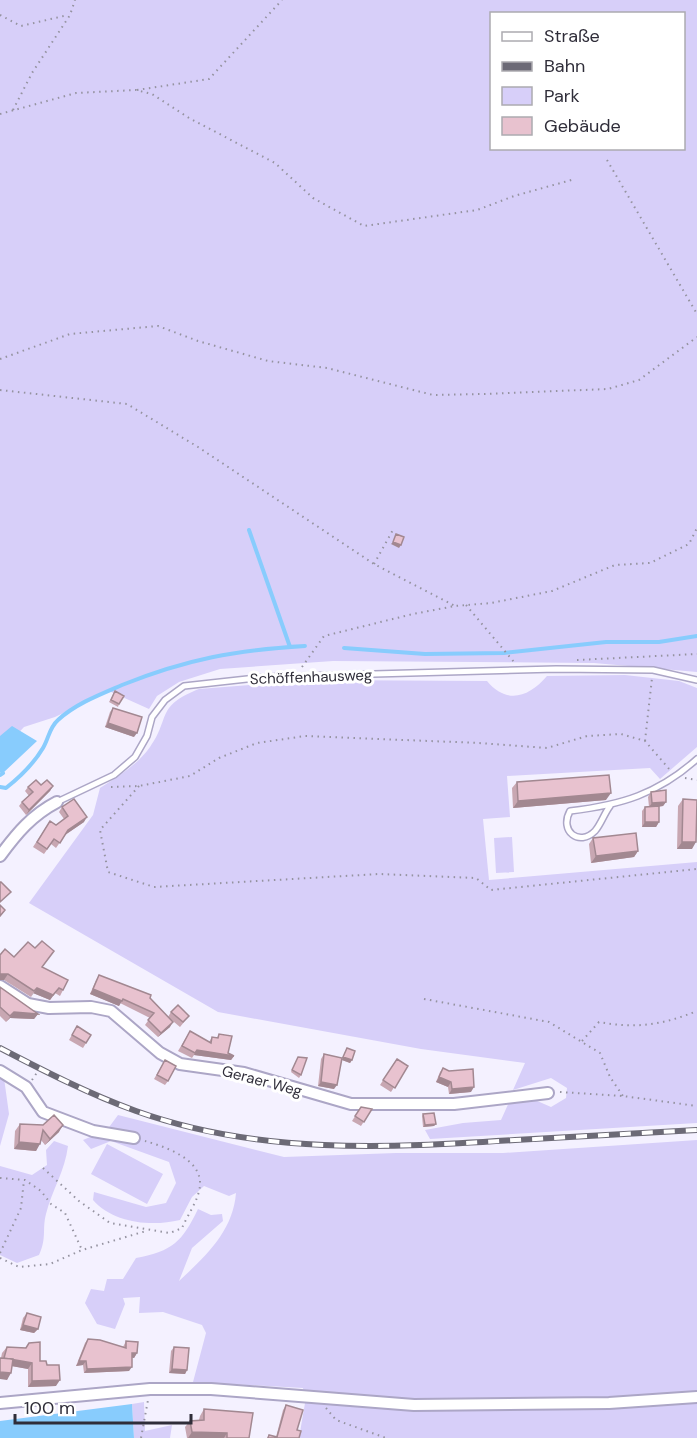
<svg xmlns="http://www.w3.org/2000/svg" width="697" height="1438" font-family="'DM Sans',sans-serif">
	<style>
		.green { fill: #d7cff9; fill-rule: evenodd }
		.water { fill: #88ccfd }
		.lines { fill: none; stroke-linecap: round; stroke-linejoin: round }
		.stream { stroke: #88ccfd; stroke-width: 4 }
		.lane-casing { stroke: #aca6c6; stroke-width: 8 }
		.street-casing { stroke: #aca6c6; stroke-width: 14 }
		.path { stroke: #9593a0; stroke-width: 2; stroke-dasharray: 1.5 4.5; stroke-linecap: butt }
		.lane { stroke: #fff; stroke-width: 5 }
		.street { stroke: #fff; stroke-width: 10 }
		.rail-casing { stroke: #6c6a76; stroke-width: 6 }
		.rail { stroke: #fff; stroke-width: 4; stroke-dasharray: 11; stroke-linecap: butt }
		.wall { fill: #c8a7b2 }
		.shaded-wall { fill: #a28891 }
		.building { fill: #e8c2cf; stroke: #a28891; stroke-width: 1.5 }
		.labels { text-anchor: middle; stroke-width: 6; stroke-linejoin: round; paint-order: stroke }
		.street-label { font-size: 15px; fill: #2f2d39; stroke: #fff }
	</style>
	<rect width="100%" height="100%" fill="#f4f1ff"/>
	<!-- green -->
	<path class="green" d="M0 0H697V672L594 663 333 661 220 669 179 682 157 696 149 709 109 691 55 717 24 727 0 753ZM492 14H684V148H492Z
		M625 675 679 681 697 688V747L660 779 650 768 507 776 510 817 483 819 489 880 697 862V1123L430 1139 425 1130 463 1123 501 1120 510 1100H535L551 1107 566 1098 567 1088 551 1078 513 1090 525 1063 421 1049 218 1012 29 903 93 815 100 788C119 776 137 765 150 747 171 718 155 706 199 689L316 680 487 681C507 705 529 697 547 676Z
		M512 837 514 872 496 873 494 838Z
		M0 1076 4 1078 9 1114 0 1146Z
		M118 1115 284 1157 396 1153H503L697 1140V1438H299L305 1403 303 1388 193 1382 206 1333 202 1325 163 1312 139 1313 140 1297 123 1298 125 1304 115 1329 97 1324 85 1303 91 1289 104 1291 107 1279H123L136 1258C173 1251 182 1242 198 1209L211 1215 222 1214 223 1221 192 1248 179 1281C206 1256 233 1231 236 1193L229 1196 204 1186 192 1197 180 1220C151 1227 113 1223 93 1200L94 1192 146 1207 166 1203 176 1183 169 1162 111 1141 91 1149 83 1140 107 1130Z
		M54 1141 68 1146C65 1171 52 1190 46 1214 42 1229 47 1238 39 1255L17 1263 0 1255V1166L32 1175 47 1165 46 1150Z
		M107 1144 163 1174 147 1204 91 1174Z
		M144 1402 145 1431 172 1425 170 1438H134L132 1404Z"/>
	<!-- water -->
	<path class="water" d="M12 726 37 741 3 773 0 772V736Z
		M132 1404 134 1438H0V1421Z"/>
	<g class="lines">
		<!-- stream -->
		<path class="stream" d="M249 530 290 647
			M344 648 425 654 504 653 606 642H659L697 636
			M0 775 3 773
			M0 787 6 788C20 777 34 763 43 748 49 738 49 728 58 720 75 704 101 694 122 685 187 659 236 650 305 646"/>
		<defs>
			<path id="lane" d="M57 802 114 775 135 757 147 736 152 717 165 700 184 686 265 677 556 669 653 670 697 680
				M610 806C604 814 601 824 595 831 579 847 559 831 570 811 621 805 658 794 697 759"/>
			<path id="street" d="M0 856C17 833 32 815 57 802
				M0 986 28 1004 49 1008 91 1007 111 1011 160 1053 180 1064 244 1073 351 1104H454L548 1093
				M0 1071 26 1087 43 1112 93 1131 134 1138
				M0 1403 150 1389H211L414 1405 609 1403 697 1397"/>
		</defs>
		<!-- lane casing -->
		<use href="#lane" class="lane-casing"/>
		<!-- street casing -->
		<use href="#street" class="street-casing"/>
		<!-- path -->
		<path class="path" d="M0 15 21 26 68 15
			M137 90 209 79 282 0
			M13 110 32 73 70 15 75 0
			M0 114 76 93 136 90 152 94 189 118 275 163 313 198 364 226 477 210 514 196 575 179
			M607 160 697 314
			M0 359 70 334 158 326 198 341 268 361 327 368 433 395 484 394 608 389 639 380 697 337
			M0 390 127 404 198 447 374 564 455 606
			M374 564 394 528
			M466 605 514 662
			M577 660 697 654
			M302 667 324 636 413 614 455 606 491 603 552 591 615 565 650 563 689 544 697 528
			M645 741 652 678
			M685 778 697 780
			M139 786 100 830 108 872 154 887 379 874 476 878 491 890 697 869
			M111 787 139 786 190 776 219 758 257 743 305 736 479 743 547 748 587 736 621 734 645 741 670 770
			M424 999 549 1022 600 1053 610 1077 623 1096
			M582 1041 599 1022C636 1029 662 1025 697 1011
			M32 1080 38 1071
			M560 1092 623 1096 697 1106
			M43 1168 79 1201 110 1223 170 1233 182 1228C187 1216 200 1198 200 1184 201 1159 166 1147 145 1141
			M0 1178 25 1180 41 1191 51 1204 65 1213 82 1250
			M0 1253 21 1208 24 1180
			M0 1258 19 1267 50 1264 82 1250 146 1231
			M326 1408 336 1420 386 1438
			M141 1438 148 1400"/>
		<!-- lane -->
		<use href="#lane" class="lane"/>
		<!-- street -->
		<use href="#street" class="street"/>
		<defs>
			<path id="rail" d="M0 1048C44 1071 89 1094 136 1111 258 1155 389 1148 515 1140 576 1137 636 1133 697 1130"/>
		</defs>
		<!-- rail casing -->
		<use href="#rail" class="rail-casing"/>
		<!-- rail -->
		<use href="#rail" class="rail"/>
	</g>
	<!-- wall -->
	<path class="wall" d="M115 691 119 704 118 707 109 702Z
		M113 708 134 737 105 727 110 712Z
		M517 782 606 800 513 808 512 788Z
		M41 785 53 786 50 791 26 815 19 806 22 802 29 796 25 791 28 787Z
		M651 792 666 802 663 806 659 807V822L656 827H642V811L645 807H649L648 797Z
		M683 799 692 849H677L678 806Z
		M62 807 84 822 65 835 56 848 51 844 44 854 33 847 50 821 56 825 64 819 59 812Z
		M593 838 638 851 634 857 591 863 589 844Z
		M0 955 14 957 42 967 63 990 60 996 55 993 50 1000 33 993 31 997 4 980H0Z
		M99 975 150 998 170 1027 158 1037 145 1025 150 1018 120 1003 119 1006 90 994 96 980Z
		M0 987 38 1014 34 1019 10 1018 6 1022 0 1016Z
		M171 1012 189 1016 180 1027 168 1017Z
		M77 1026 91 1035 83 1048 69 1040Z
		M190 1031 209 1042 212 1037 217 1038 219 1034 228 1053 234 1056 231 1060 194 1055 192 1058 178 1051Z
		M347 1048 352 1060 350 1063 342 1060 334 1089 318 1086 321 1059 324 1054 342 1059Z
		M298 1057 301 1075 299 1078 291 1072Z
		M397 1059 408 1066 391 1092 380 1085Z
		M165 1060 168 1081 165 1085 154 1079Z
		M443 1068 471 1092 449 1094 448 1087 436 1082 440 1072Z
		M361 1107 372 1109 361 1126 352 1121Z
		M423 1114 436 1124 434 1126 423 1127 422 1116Z
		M20 1124 59 1132 45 1145 41 1140 36 1151 14 1149 15 1131Z
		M27 1313 38 1329 34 1333 20 1330 23 1318Z
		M88 1339 123 1347 126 1341 137 1353 134 1358 132 1357 129 1371 84 1373 83 1365 76 1366 85 1343Z
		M29 1343 40 1361 47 1365 56 1386 28 1387V1369L12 1366 7 1380 1 1358 2 1353 7 1347 25 1348Z
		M174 1347 187 1370 185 1374 169 1373 171 1351Z
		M286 1405 297 1430 299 1438H267L269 1435 276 1437 283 1410Z
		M204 1409 249 1438H187L185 1427 190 1421 199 1420 200 1416Z"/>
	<!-- shaded-wall -->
	<path class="shaded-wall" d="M393 542 401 545 399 548 391 544Z
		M108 723 137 733 134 737 105 727Z
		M53 786 50 791 26 815 29 810Z
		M611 793 606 800 513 808 518 801Z
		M666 802 663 806 649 807 652 803Z
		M87 817 84 822 65 835 68 830Z
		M645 822H659L656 827H642Z
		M682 842H696L692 849H677Z
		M638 851 634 857 591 863 596 856Z
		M0 974H8L4 980H0Z
		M37 988H59L50 1000 33 993 31 997Z
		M93 989 122 1001 119 1006 90 994Z
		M14 1012 38 1014 34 1019 10 1018 6 1022Z
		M173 1022 170 1027 158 1037 161 1033Z
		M197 1050 234 1056 231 1060 194 1055Z
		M343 1057 352 1060 350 1063 342 1060Z
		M439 1077 451 1082 448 1087 436 1082Z
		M321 1082 337 1085 334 1089 318 1086Z
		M474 1087 471 1092 449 1094 452 1089Z
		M436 1124 434 1126 423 1127 425 1125Z
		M63 1125 59 1132 45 1145 50 1139Z
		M19 1142 40 1144 36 1151 14 1149Z
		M23 1325 38 1329 34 1333 20 1330Z
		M132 1353H137L134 1358 129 1357Z
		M4 1358 32 1363 28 1369 0 1364Z
		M79 1361H86L83 1365 76 1366Z
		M132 1367 129 1371 84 1373 87 1369Z
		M172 1369 187 1370 185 1374 169 1373Z
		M0 1372 11 1373 7 1380 0 1379Z
		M60 1380 56 1386 28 1387 32 1381Z
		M192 1432 227 1433 224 1438H188Z"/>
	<!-- building -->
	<path class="building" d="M396 534 404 537 401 545 393 542Z
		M115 691 124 696 119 704 111 700Z
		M113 708 142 717 137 733 108 723Z
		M609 775 611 793 518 801 517 782Z
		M36 780 41 785 47 780 53 786 29 810 22 802 33 792 28 787Z
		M666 790V802L652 803 651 792Z
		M74 799 87 817 68 830 60 843 54 839 47 849 37 842 50 821 56 825 68 816 62 807Z
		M683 799 697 800 696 842H682Z
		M659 806V822H645V807Z
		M636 833 638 851 596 856 593 838Z
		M0 882H1L11 892 0 902Z
		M0 905 5 910 0 916Z
		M42 941 54 951 42 967 68 980 63 990 59 988 53 995 37 988 34 991 8 974H0V955L5 949 14 957 28 942 35 948Z
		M99 975 151 995 150 998 173 1022 161 1033 148 1020 154 1013 123 999 122 1001 93 989Z
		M0 987 38 1014 14 1012 10 1016 0 1007Z
		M178 1005 189 1016 183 1022 171 1012Z
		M77 1026 91 1035 86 1043 72 1035Z
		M190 1031 211 1043 212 1037 218 1038 219 1034 232 1036 228 1053 234 1056 197 1050 195 1053 182 1046Z
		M347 1048 355 1051 352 1060 343 1057Z
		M324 1054 342 1058 337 1085 321 1082Z
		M298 1057 307 1058 301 1075 292 1070Z
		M397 1059 408 1066 395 1088 383 1080Z
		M165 1060 176 1066 168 1081 157 1075Z
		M443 1068 449 1071 473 1069 474 1087 452 1089 451 1082 439 1077Z
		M361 1107 372 1109 364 1122 355 1116Z
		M434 1113 436 1124 425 1125 423 1114Z
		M54 1115 63 1125 50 1139 43 1130 40 1144 19 1142 20 1124 43 1125Z
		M27 1313 41 1317 38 1329 23 1325Z
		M88 1339 100 1340 126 1348V1341L138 1342 137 1353H132V1367L87 1369 86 1361H79Z
		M40 1342V1361H46L47 1365H59L60 1380 32 1381V1363L4 1358 7 1347 26 1348 29 1343Z
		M174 1347 189 1348 187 1370 172 1369Z
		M0 1358 13 1359 11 1373 0 1372Z
		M286 1405 303 1410 297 1430 301 1431 299 1438H268L269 1435 277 1437Z
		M204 1409 253 1413 249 1438H227V1433L192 1432 190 1421 204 1420Z"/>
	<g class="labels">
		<!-- street labels -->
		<g class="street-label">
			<text transform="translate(311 677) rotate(-2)" y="5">Schöffenhausweg</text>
			<text transform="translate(262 1081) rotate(15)" y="5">Geraer Weg</text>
		</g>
	</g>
	<!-- legend -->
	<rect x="490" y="12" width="195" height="138" fill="#ffffff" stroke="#acabb0" stroke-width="1.5"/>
	<rect x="502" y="32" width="30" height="9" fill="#ffffff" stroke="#acabb0" stroke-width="1.5"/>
	<text x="544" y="42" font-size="18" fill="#2f2d39">Straße</text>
	<rect x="502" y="62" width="30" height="9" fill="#6c6a76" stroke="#acabb0" stroke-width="1.5"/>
	<text x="544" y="72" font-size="18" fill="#2f2d39">Bahn</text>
	<rect x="502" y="87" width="30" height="18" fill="#d7cff9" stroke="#acabb0" stroke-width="1.5"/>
	<text x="544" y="102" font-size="18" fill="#2f2d39">Park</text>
	<rect x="502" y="117" width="30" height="18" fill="#e8c2cf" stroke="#acabb0" stroke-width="1.5"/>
	<text x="544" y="132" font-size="18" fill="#2f2d39">Gebäude</text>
	<!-- scale -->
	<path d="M15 1414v9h176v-9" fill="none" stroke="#2f2d39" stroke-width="3"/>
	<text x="24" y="1414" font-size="18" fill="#2f2d39" stroke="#ffffff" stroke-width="4.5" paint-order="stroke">100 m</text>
</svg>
